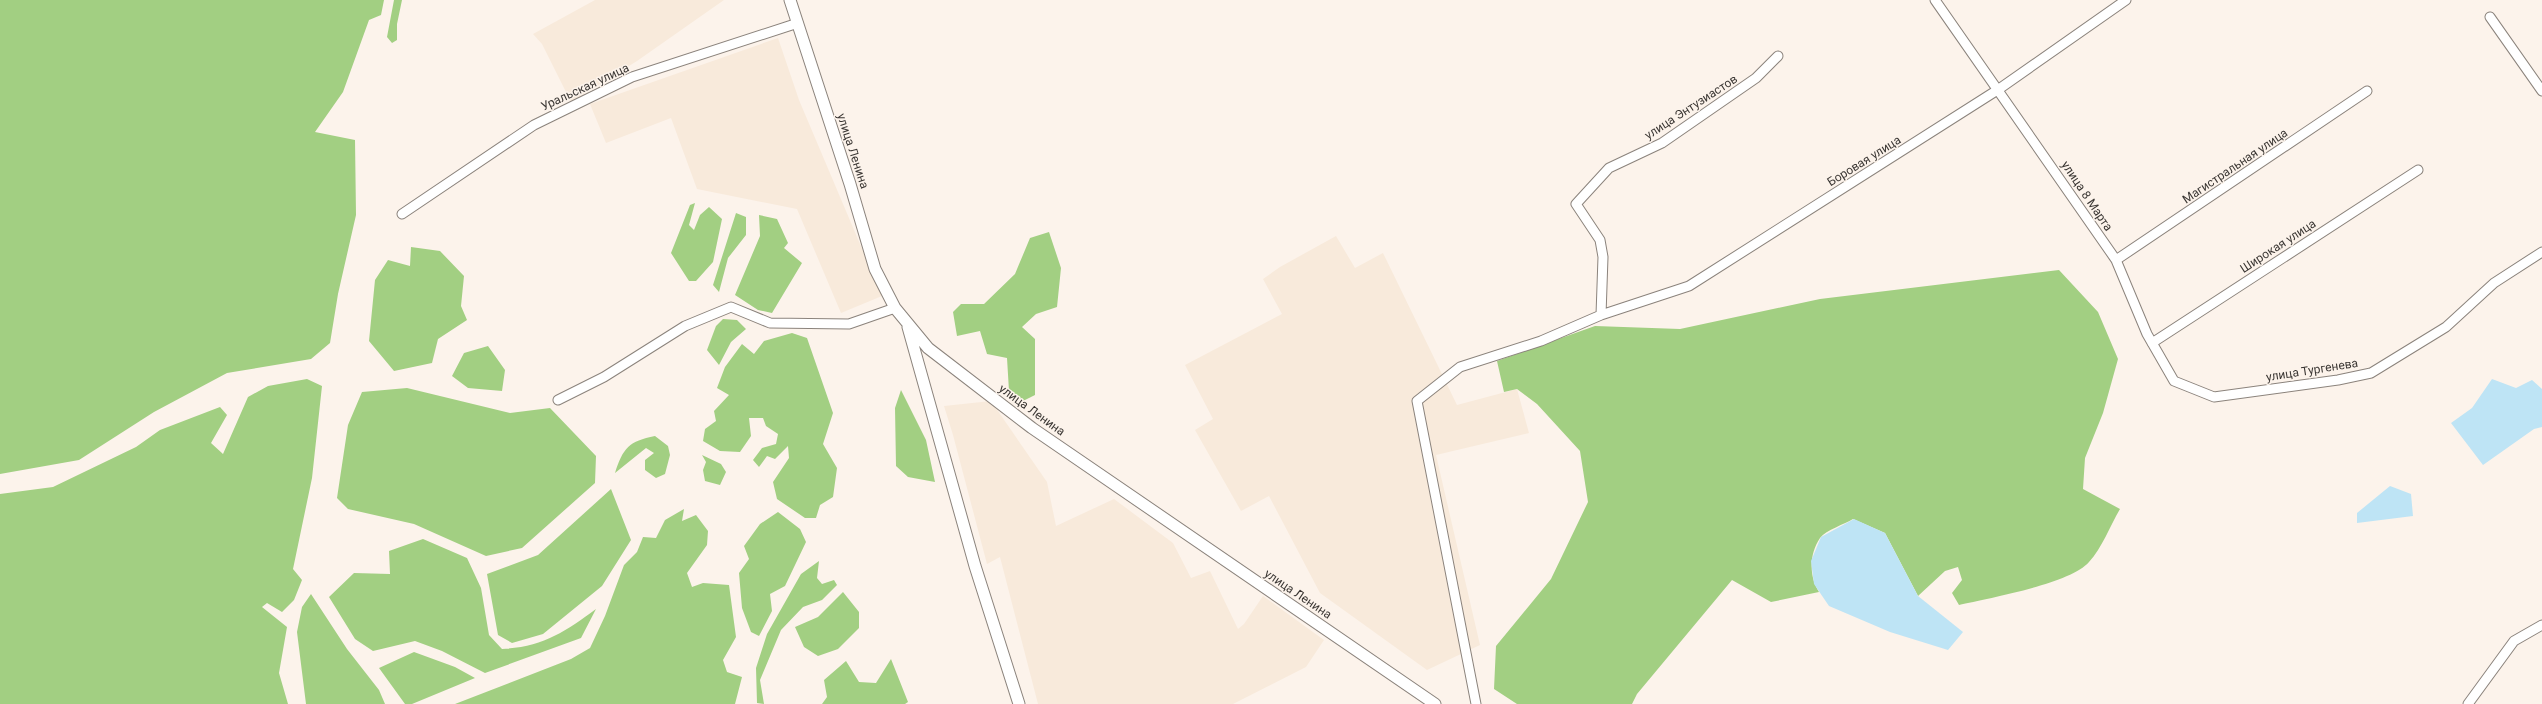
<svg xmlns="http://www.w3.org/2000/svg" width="2542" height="704" font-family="Roboto,sans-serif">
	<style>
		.built { fill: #f8eadb }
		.forest { fill: #a2cf82 }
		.water { fill: #bee4f5 }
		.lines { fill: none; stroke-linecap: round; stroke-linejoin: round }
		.minor-casing { stroke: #8b837c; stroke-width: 11 }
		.tertiary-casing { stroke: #8b837c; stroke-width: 13 }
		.minor { stroke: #fff; stroke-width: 9 }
		.tertiary { stroke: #fff; stroke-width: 11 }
		.labels { text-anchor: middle; stroke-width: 3; stroke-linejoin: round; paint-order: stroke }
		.street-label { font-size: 12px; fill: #3a3633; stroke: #fcf3eb }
	</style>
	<rect width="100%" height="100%" fill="#fcf3eb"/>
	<!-- built -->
	<path class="built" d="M595 0H724L637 61 571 102 542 44 533 34Z
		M778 38 799 100 882 296 841 313 797 209 697 189 671 118 606 143 590 104Z
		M1336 236 1355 268 1383 253 1457 405 1517 389 1529 433 1436 455 1480 645 1427 670 1320 593 1269 496 1241 511 1195 430 1213 419 1185 365 1282 314 1263 279 1280 267Z
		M991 401 1047 482 1056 526 1114 499 1173 543 1191 578 1210 571 1238 629 1244 624 1263 596 1324 640 1306 667 1233 704H1038L1000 557 987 564 953 435 944 406Z"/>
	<!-- forest -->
	<path class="forest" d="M0 0H384L381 15 369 20 343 92 315 132 355 140 356 215 338 294 330 343 311 359 227 373 154 412 79 460 0 474Z
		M394 0H402L397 24V40L392 43 387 37Z
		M695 203 689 225 694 230 700 215 709 207 722 219 713 262 696 281H689L671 253 690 205Z
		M736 213 746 217V235L728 258 719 292 713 285Z
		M759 215 777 219 788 243 784 248 802 263 772 313 758 310 735 295 760 236Z
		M1049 232 1061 268 1057 307 1036 314 1022 327 1035 339V395L1021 402 1009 391 1007 358 987 354 980 331 957 336 953 312 961 304H984L1015 274 1030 238Z
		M411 247 440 251 464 276 461 306 467 320 438 339 432 363 394 371 369 341 375 280 388 260 410 266Z
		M2059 270 2098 312 2118 359 2103 413 2085 458 2083 489 2120 509C2110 526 2102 548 2089 562 2070 584 1988 598 1959 605L1952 593 1962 580 1958 567 1945 571 1918 596 1885 533 1853 519C1845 524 1826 530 1820 538 1809 554 1809 577 1819 592L1771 602 1732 580 1637 694 1632 704H1517L1494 689 1496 646 1551 579 1588 502 1580 451 1537 404 1517 389 1504 392 1497 361 1595 326 1680 329 1820 299Z
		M723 319 737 320 746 329 731 342 719 365 707 350 716 326Z
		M792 333 807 338 833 413 823 444 837 468 833 497 820 505 816 518H805L777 499 773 482 789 458 788 446 775 459 767 456 759 467 753 460 762 448 776 444 778 434 766 426 763 418H749L751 436 740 452 720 451 703 441 705 429 716 421 714 411 729 395 717 388 725 367 742 344 754 354 764 341Z
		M488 346 505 370 502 391 468 388 452 376 464 353Z
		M307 379 322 386 312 478 293 569 302 580 294 600 282 612 267 603 262 607 287 627 279 673 288 704H0V494L53 487 136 447 160 430 220 407 227 415 211 443 223 454 248 397 268 386Z
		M407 388 510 413 550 408 596 456 595 483 522 548 486 556 414 524 348 509 337 498 348 425 362 392Z
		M901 390 926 440 935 482 908 477 896 466 895 408Z
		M655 436 668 446 670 455 665 474 656 478 645 470V460L654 453 646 448 615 473C623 448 629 441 655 436Z
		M702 455 721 464 726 472 720 485 705 481 703 470 706 462Z
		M611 489 631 540 602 586 543 634 512 643 498 635 487 574 538 555Z
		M684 509 682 521 696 515 708 531 707 545 687 573 692 587 703 583 729 585 736 637 723 660 727 672 742 677 735 704H455L571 659 590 648 605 616 624 565 637 552 643 537 656 538 665 520Z
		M778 512 800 529 806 542 785 586 770 594 772 611 759 636 751 632 742 608 739 573 749 559 744 546 760 524Z
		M423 539 467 558 481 588 489 635 502 649C542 647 565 632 596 609L581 638 485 673 442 651 415 641 373 651 355 639 329 597 354 573 390 574 389 551Z
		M819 561 817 578 822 584 834 580 837 585 822 600 803 607 781 630 760 680 764 704 757 703 756 668 767 634 801 574Z
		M843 592 859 612V628L838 649 818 656 804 647 795 627 818 617Z
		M311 594 347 649 379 690 385 704H306L297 632 302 607Z
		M414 652 455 667 475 678 412 704H405L379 668Z
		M891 659 908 702 905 704H822L827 697 824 680 846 661 859 682 876 683Z"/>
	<!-- water -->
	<path class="water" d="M2492 379 2516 388 2532 380 2542 389V427L2534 429 2483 465 2451 423 2472 408Z
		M2390 486 2411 494 2413 516 2357 523V513Z
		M1854 519 1885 533 1918 596 1963 632 1948 650 1890 632 1829 606 1814 584 1811 561 1821 537Z"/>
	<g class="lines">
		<defs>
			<path id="minor" d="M1935 0 2116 260 2147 334 2174 381 2214 397 2338 380 2371 373 2446 327 2494 283 2542 252
				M2490 17 2542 91
				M402 214 534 125 632 77 798 23
				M2116 260 2367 91
				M1601 315 1603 257 1600 240 1576 204 1609 168 1662 143 1756 78 1778 56
				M2152 343 2418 170
				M558 400 604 377 685 326 731 307 770 323 849 324 895 308
				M1476 704 1417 401 1460 367 1541 341 1601 315 1689 286 1999 89 2126 0
				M2468 704 2514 641 2542 625"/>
			<path id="tertiary" d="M790 0 850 184 875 269 895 308 928 348 1032 428 1435 704
				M908 327 975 566 1019 704"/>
		</defs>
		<!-- minor casing -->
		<use href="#minor" class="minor-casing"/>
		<!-- tertiary casing -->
		<use href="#tertiary" class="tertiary-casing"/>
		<!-- minor -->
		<use href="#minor" class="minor"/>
		<!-- tertiary -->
		<use href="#tertiary" class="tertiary"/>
	</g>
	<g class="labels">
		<!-- street labels -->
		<g class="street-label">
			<text transform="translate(585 87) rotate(-25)" y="4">Уральская улица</text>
			<text transform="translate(1691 107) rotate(-33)" y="4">улица Энтузиастов</text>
			<text transform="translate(853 151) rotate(72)" y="4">улица Ленина</text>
			<text transform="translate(1864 161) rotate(-32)" y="4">Боровая улица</text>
			<text transform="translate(2235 166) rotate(-34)" y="4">Магистральная улица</text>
			<text transform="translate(2087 196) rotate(56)" y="4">улица 8 Марта</text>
			<text transform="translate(2278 246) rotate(-33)" y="4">Широкая улица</text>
			<text transform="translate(2312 370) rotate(-9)" y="4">улица Тургенева</text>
			<text transform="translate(1032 410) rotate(36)" y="4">улица Ленина</text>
			<text transform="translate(1298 594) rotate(34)" y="4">улица Ленина</text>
		</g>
	</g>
</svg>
